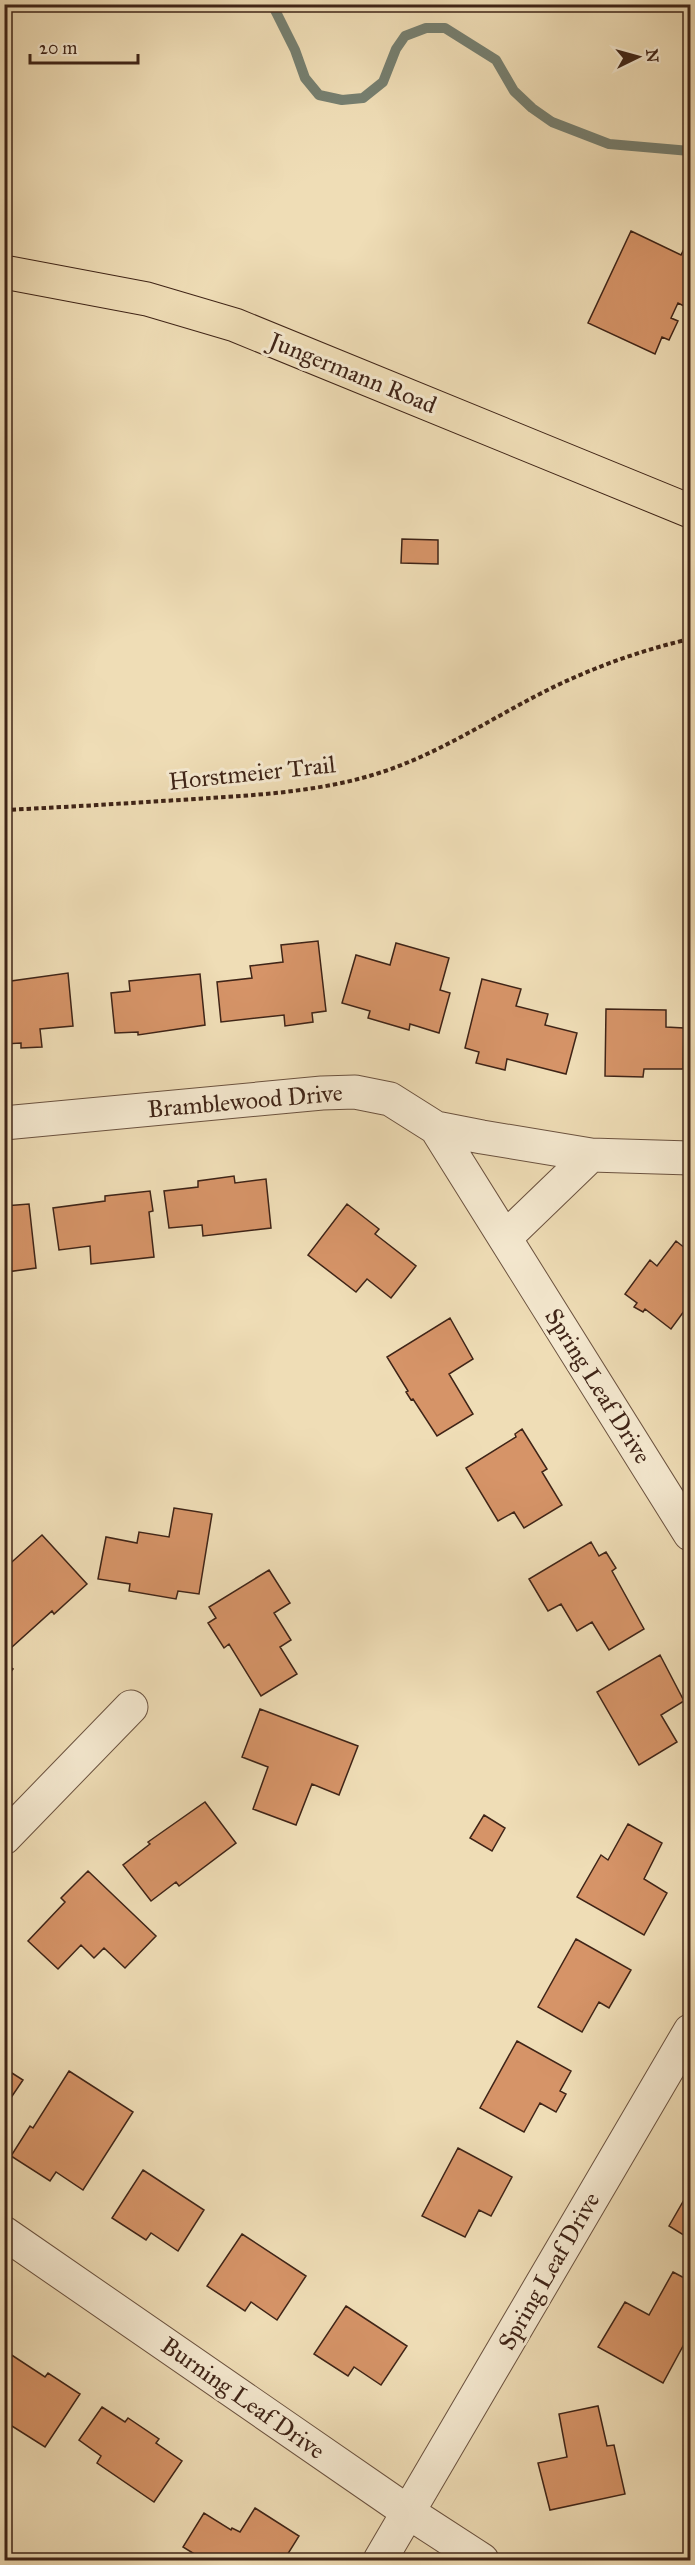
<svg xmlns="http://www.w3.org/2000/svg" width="695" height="2565" font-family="'IM FELL Great Primer',serif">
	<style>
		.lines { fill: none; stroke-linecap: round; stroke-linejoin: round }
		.stream { stroke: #767f70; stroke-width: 10 }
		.building { fill: #d69468; stroke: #3f2417; stroke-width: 1.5 }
		.minor-casing { stroke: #6b523f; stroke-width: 35 }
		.major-casing { stroke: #3f2417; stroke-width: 35 }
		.path { stroke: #3f2417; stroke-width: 4; stroke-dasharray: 4.5 3; stroke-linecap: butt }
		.minor { stroke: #f5e9d0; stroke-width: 33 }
		.major { stroke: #efddb6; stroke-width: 33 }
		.labels { text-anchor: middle; stroke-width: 6; stroke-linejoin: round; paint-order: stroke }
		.street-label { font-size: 24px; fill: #3f2417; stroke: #f5e9d0 }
	</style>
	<rect width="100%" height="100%" fill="#efddb6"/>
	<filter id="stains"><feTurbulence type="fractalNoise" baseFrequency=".00333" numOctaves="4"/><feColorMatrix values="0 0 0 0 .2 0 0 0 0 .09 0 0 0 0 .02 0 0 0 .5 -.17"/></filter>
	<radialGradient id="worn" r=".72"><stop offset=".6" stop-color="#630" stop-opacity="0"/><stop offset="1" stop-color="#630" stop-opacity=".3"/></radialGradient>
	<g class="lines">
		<!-- stream -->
		<path class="stream" d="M272 4 295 50 305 78 319 95 342 100 363 98 383 82 396 49 405 36 426 28H445L496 60 514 91 532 108 552 122 609 144 690 151"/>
	</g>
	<!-- building -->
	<path class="building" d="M631 231 681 255 686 245 690 248V309L678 303 671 318 678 321 669 340 662 337 655 354 588 323Z
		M402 539 438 540V564L401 563Z
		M318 941 326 1011 312 1013 313 1022 285 1026 284 1015 221 1022 217 982 252 978 250 966 283 962 281 945Z
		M396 943 449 958 440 990 450 993 439 1033 410 1024 409 1030 368 1018 370 1011 342 1003 356 955 390 965Z
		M68 973 73 1026 40 1029 42 1047 21 1048V1043L4 1044V982Z
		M200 974 205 1025 138 1035V1032L115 1033 111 993 130 991 129 981Z
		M482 979 521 989 516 1006 548 1014 545 1025 577 1033 566 1074 507 1059 505 1070 476 1063 479 1052 465 1048Z
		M606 1009 666 1010V1027L684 1028 683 1069H644L643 1077 605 1076Z
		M234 1176 235 1183 266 1179 271 1228 203 1236 202 1225 169 1228 164 1191 198 1187V1181Z
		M150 1191 153 1211 149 1212 154 1257 91 1264 90 1246 59 1250 53 1208 105 1201V1196Z
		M29 1204 36 1268 7 1272 9 1286 4 1287V1206Z
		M347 1204 379 1229 375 1234 416 1266 391 1298 367 1279 356 1292 308 1255Z
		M676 1241 690 1252V1303L671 1329 645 1309 643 1312 634 1307 637 1303 625 1294 650 1260 657 1266Z
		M450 1318 473 1359 449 1374 473 1414 437 1436 413 1399 411 1400 406 1392 408 1391 387 1357Z
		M522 1429 547 1469 542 1472 562 1505 524 1528 514 1512 498 1521 466 1468 516 1437 515 1434Z
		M174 1508 212 1514 199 1594 178 1591 176 1599 129 1591 130 1584 98 1579 106 1537 137 1543 139 1532 169 1537Z
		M42 1535 87 1584 54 1614 52 1611 12 1647 4 1639V1595L8 1592 4 1589V1569Z
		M591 1542 599 1556 606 1552 616 1568 612 1571 644 1629 609 1650 592 1622 577 1631 561 1604 548 1611 529 1579Z
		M269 1570 290 1603 274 1613 291 1640 280 1647 297 1674 261 1696 229 1644 224 1648 208 1623 216 1618 209 1607Z
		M660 1655 684 1701 661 1715 677 1742 639 1765 597 1692Z
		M4 1663 13 1669 4 1681Z
		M260 1709 358 1746 339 1795 312 1784 296 1825 253 1809 268 1767 242 1757Z
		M205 1802 236 1843 179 1886 176 1882 151 1901 123 1865 150 1844 148 1842Z
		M484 1815 505 1828 492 1851 470 1838Z
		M628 1824 662 1843 644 1879 667 1893 644 1935 577 1897 601 1855 608 1860Z
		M88 1871 156 1936 125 1968 104 1948 94 1958 81 1945 58 1969 28 1941 65 1902 61 1898Z
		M576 1939 631 1970 609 2008 599 2002 582 2032 538 2007Z
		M517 2041 571 2071 560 2091 566 2094 556 2112 540 2103 524 2132 480 2108Z
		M4 2068 23 2080 4 2108Z
		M69 2071 133 2112 83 2190 56 2172 50 2181 11 2156 30 2126 33 2128Z
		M458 2148 512 2177 491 2216 479 2210 465 2237 422 2216Z
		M143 2170 204 2210 178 2251 151 2233 146 2240 112 2218Z
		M688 2193 690 2194V2239L669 2226Z
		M242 2234 306 2276 277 2320 251 2302 245 2311 207 2286Z
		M673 2272 690 2281V2333L663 2383 598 2347 625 2302 649 2315Z
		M346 2306 407 2346 381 2385 354 2367 348 2376 314 2354Z
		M4 2350 45 2377 48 2373 80 2394 45 2447 4 2421Z
		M598 2406 607 2446 614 2445 625 2494 550 2510 538 2463 567 2457 559 2414Z
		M102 2407 125 2422 128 2418 159 2439 156 2443 182 2461 154 2502 97 2463 101 2456 79 2440Z
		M255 2508 299 2536 284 2560H204L183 2547 204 2513 231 2530 232 2528 240 2532Z"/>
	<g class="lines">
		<defs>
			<path id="minor" d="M4 1123 322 1093 355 1092 390 1099 436 1128 482 1137 591 1155 690 1158
				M436 1128 690 1534
				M505 1238 591 1155
				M4 1838 131 1707
				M4 2233 408 2512 482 2560
				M380 2560 690 2031"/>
			<path id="major" d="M4 272 147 299 235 325 690 511"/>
		</defs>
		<!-- minor casing -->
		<use href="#minor" class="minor-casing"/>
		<!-- major casing -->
		<use href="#major" class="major-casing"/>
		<!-- path -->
		<path class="path" d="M4 810C68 807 131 803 195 799 256 795 320 792 379 773 445 752 500 712 562 683 603 664 646 649 690 639"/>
		<!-- minor -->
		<use href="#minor" class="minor"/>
		<!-- major -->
		<use href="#major" class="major"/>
	</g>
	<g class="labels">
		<!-- street labels -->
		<g class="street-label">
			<text transform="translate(353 373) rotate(22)" y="8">Jungermann Road</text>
			<text transform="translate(252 773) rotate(-6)" y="8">Horstmeier Trail</text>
			<text transform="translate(245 1101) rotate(-5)" y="8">Bramblewood Drive</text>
			<text transform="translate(598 1386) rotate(58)" y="8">Spring Leaf Drive</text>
			<text transform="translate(549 2271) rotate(-60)" y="8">Spring Leaf Drive</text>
			<text transform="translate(243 2398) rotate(35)" y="8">Burning Leaf Drive</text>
		</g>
	</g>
	<!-- margin -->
	<rect width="695" height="2565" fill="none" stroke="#efddb6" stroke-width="24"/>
	<rect x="6" y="6" width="683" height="2553" fill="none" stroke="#3f2417" stroke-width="3"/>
	<rect x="12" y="12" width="671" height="2541" fill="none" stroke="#3f2417" stroke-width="1.5"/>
	<!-- north arrow -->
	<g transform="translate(638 57) rotate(85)" stroke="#f5e9d0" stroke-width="4.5" paint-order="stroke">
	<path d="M0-4.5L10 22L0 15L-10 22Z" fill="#3f2417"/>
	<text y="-9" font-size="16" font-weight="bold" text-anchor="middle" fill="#3f2417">N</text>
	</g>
	<!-- scale -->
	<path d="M30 54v9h108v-9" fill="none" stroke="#3f2417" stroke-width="3"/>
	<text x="39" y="54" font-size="18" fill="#3f2417" stroke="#f5e9d0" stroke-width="4.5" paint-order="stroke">20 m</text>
	<rect width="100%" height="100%" filter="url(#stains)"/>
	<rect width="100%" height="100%" fill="url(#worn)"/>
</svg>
